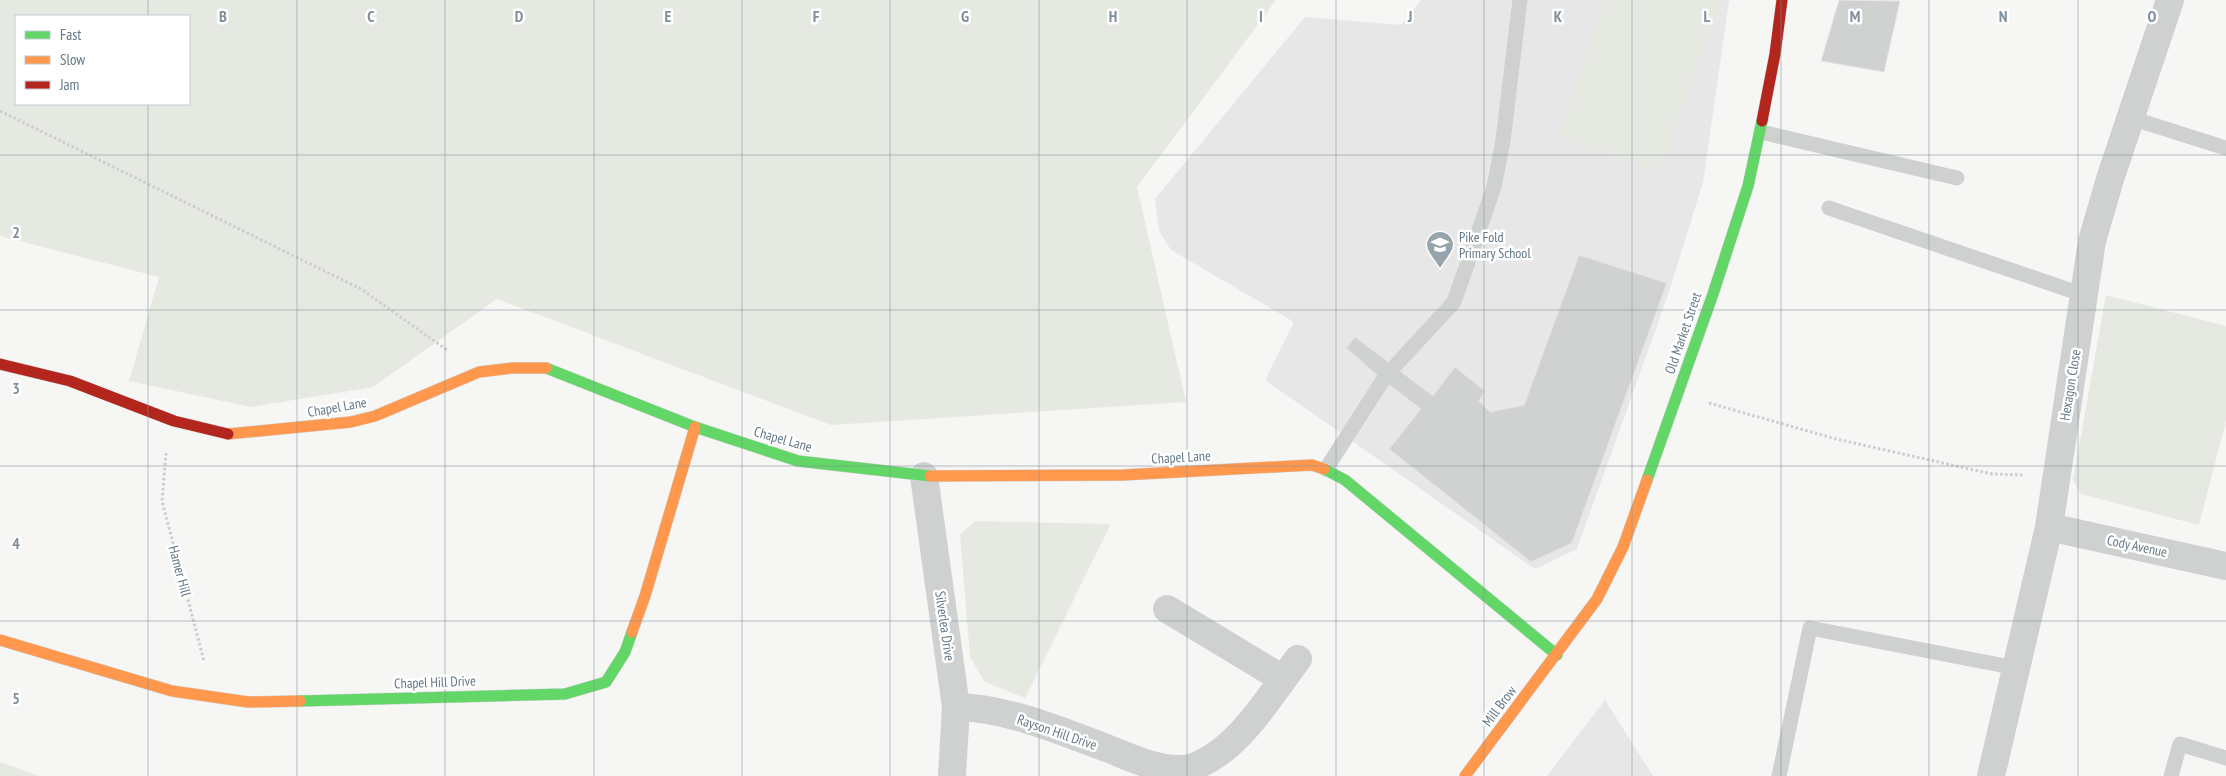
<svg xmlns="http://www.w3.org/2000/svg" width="2226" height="776" font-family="'PT Sans Narrow',sans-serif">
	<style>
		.built { fill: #e6e7e6 }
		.green { fill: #e6e9e2; fill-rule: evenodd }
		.building { fill: #d0d2d2; stroke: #e5e5e4 }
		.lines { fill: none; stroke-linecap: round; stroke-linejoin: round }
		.fast-casing { stroke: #d2d4d4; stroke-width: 12 }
		.slow-casing { stroke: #d2d4d4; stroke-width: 12 }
		.jam-casing { stroke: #d2d4d4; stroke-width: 12 }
		.path { stroke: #cccdce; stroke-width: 3; stroke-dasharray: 2.5 2.5; stroke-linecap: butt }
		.lane { stroke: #cfd1d1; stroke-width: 15 }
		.street { stroke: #cfd1d1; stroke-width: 28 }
		.fast { stroke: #63d668; stroke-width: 11 }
		.slow { stroke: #ff974d; stroke-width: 11 }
		.jam { stroke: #b3261e; stroke-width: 11 }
		.grid { fill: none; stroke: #7f909b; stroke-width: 1; stroke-opacity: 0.55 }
		.labels { text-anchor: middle; stroke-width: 5; stroke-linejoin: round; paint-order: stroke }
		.poi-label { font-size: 14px; fill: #637886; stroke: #fff; text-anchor: start }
		.street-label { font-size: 14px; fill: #637886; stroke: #fff }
		.grid-label { font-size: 16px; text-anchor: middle; font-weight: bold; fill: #7f909b; stroke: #fff; stroke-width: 5; stroke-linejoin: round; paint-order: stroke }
	</style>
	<rect width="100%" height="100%" fill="#f6f6f4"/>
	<!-- built -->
	<path class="built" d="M1421 0H1729L1703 182 1670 289 1577 549 1535 569 1265 380 1294 322 1171 250 1159 231 1155 199 1305 17 1401 25Z
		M1605 700 1653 776H1547Z"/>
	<!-- green -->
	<path class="green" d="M0 0H1276L1137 187 1186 402 831 425 497 299 373 387 251 407 129 381 159 277 0 236ZM16 16H189V104H16Z
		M1604 0H1721L1660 173 1559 135Z
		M2106 295 2226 326V421L2199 525 2081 494 2073 480Z
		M975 521 1111 524 1025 698 985 682 970 657 960 534Z
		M0 762 39 776H0Z"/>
	<!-- building -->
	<path class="building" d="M1839 0 1900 1 1884 72 1821 61Z
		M1579 255 1667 283 1572 543 1531 562 1389 449 1421 409 1383 380 1346 348 1355 337 1433 396 1455 367 1485 391 1479 401 1490 412 1524 405Z"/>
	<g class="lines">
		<defs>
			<path id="fast" d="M546 368 695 427 798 461 930 476
				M1324 469 1345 480 1557 655
				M1647 480 1713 294 1748 186 1762 121
				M300 701 565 694 606 682 625 652 632 632"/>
			<path id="slow" d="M228 434 351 422 375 416 479 372 512 368H546
				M930 476 1123 475 1312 465 1324 469
				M632 632 645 596 695 427
				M0 640 172 691 248 702 300 701
				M1465 776 1597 599 1623 547 1647 480"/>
			<path id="jam" d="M1762 121 1775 54 1782 0
				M0 364 70 381 174 421 228 434"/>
		</defs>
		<!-- fast casing -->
		<use href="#fast" class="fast-casing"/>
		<!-- slow casing -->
		<use href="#slow" class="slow-casing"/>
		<!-- jam casing -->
		<use href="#jam" class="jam-casing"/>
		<!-- path -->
		<path class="path" d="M0 111 361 289 447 350
			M1709 403 1836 439 1992 474 2024 475
			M166 453 162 501 204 661"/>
		<!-- lane -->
		<path class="lane" d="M2131 118 2226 148
			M1761 132 1957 178
			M1829 208 2084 295
			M1394 367 1454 302 1494 187 1503 141 1520 0
			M1326 469 1383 380
			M1779 776 1810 628 2016 668
			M2171 776 2180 744 2226 758"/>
		<!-- street -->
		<path class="street" d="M924 476 956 707 952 776
			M2049 527 2226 566
			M1167 609 1283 679
			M956 707C1008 708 1061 731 1109 749 1132 758 1154 769 1178 769 1192 770 1209 760 1220 752 1250 730 1275 689 1298 659
			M1991 776 2049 527 2092 241 2110 179 2170 0"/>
		<!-- fast -->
		<use href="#fast" class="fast"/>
		<!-- slow -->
		<use href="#slow" class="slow"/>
		<!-- jam -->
		<use href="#jam" class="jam"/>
	</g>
	<!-- grid -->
	<path class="grid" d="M148 0V16M297 0V776M445 0V776M594 0V776M742 0V776M890 0V776M1039 0V776M1187 0V776M1336 0V776M1484 0V776M1632 0V776M1781 0V776M1929 0V776M2078 0V776M148 104V776M0 155H2226M0 310H2226M0 466H2226M0 621H2226"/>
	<!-- icons -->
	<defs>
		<symbol id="school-pin" viewBox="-11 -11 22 30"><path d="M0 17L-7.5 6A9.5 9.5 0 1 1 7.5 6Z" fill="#96a4ac" stroke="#fff"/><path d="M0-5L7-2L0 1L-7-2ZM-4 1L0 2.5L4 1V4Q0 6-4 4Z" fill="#fff"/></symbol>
	</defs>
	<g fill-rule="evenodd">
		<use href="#school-pin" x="1424" y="229" width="32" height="43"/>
	</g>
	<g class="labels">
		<!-- poi labels -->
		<g class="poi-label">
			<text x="1459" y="242">Pike Fold<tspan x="1459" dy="16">Primary School</tspan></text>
		</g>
		<!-- street labels -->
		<g class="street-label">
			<text transform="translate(1683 333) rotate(-71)" y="5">Old Market Street</text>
			<text transform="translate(2070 385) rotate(-81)" y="5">Hexagon Close</text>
			<text transform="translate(337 407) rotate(-10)" y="5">Chapel Lane</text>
			<text transform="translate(783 439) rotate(16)" y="5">Chapel Lane</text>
			<text transform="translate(1181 457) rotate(-3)" y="5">Chapel Lane</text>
			<text transform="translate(2137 546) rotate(12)" y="5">Cody Avenue</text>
			<text transform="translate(180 571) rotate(75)" y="5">Hamer Hill</text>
			<text transform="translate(945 626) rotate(82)" y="5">Silverlea Drive</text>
			<text transform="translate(435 682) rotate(-2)" y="5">Chapel Hill Drive</text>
			<text transform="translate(1499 706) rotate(-53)" y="5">Mill Brow</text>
			<text transform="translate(1057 732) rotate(19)" y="5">Rayson Hill Drive</text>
		</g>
	</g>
	<g class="grid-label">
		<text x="223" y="22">B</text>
		<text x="371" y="22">C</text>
		<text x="519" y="22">D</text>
		<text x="668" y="22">E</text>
		<text x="816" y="22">F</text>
		<text x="965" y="22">G</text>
		<text x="1113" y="22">H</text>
		<text x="1261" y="22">I</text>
		<text x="1410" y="22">J</text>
		<text x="1558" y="22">K</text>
		<text x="1707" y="22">L</text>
		<text x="1855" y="22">M</text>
		<text x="2003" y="22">N</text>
		<text x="2152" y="22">O</text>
		<text x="16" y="238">2</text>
		<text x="16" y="394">3</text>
		<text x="16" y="549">4</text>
		<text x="16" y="704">5</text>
	</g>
	<!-- legend -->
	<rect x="15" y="15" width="175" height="90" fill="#ffffff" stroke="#c1c9cf"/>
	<rect x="25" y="31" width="25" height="8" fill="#63d668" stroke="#c1c9cf"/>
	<text x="60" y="40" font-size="15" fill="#637886">Fast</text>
	<rect x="25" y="56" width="25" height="8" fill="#ff974d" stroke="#c1c9cf"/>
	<text x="60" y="65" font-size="15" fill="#637886">Slow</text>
	<rect x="25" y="81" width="25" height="8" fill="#b3261e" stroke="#c1c9cf"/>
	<text x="60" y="90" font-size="15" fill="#637886">Jam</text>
</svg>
